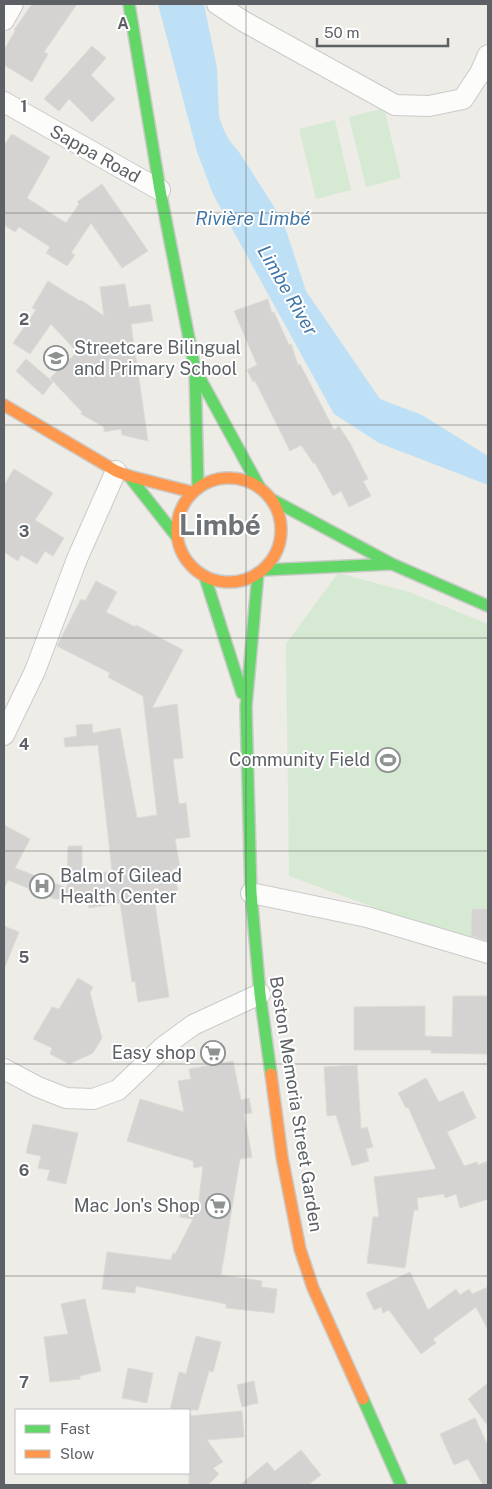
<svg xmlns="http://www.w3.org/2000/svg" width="492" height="1489" font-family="'Public Sans',sans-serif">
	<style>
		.green { fill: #d6e9d3 }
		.water { fill: #bde0f6 }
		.building { fill: #d4d3d1; stroke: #dcdbd6 }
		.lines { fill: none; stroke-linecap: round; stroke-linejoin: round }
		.street-casing { stroke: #cacaca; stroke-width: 22 }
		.fast-casing { stroke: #cacac9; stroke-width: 14 }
		.slow-casing { stroke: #cacac9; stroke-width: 14 }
		.street { stroke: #fcfcfb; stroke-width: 20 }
		.fast { stroke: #63d668; stroke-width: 11 }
		.slow { stroke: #ff974d; stroke-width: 11 }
		.grid { fill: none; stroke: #5d6165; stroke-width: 1; stroke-opacity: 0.55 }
		.labels { text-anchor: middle; stroke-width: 4; stroke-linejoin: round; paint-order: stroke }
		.street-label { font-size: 18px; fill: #5d6165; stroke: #fff }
		.poi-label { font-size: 18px; fill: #5d6165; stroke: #fff; text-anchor: end }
		.water-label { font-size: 19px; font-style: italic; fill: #4176a6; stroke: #fff }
		.town-label { font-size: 28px; font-weight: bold; fill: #6e7377; stroke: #fff }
		.grid-label { font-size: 16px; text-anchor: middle; font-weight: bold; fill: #5d6165; stroke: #fff; stroke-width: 4; stroke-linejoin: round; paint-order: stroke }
	</style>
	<rect width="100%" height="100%" fill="#edece7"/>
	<!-- green -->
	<path class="green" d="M384 108 401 178 366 187 349 117Z
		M335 120 351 190 316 199 299 129Z
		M338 573 409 592 488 624V909H472L471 943 289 876 286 644Z"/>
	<!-- water -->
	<path class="water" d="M158 4H204L217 68 219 117 224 130 229 140 239 152 273 205 286 230 306 291 380 399 422 415 488 456V485L379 443 334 414 213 194 197 152Z"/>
	<!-- building -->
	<path class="building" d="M32 4H77L44 52 48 54 32 82 4 65V50L15 31 14 30Z
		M92 46 106 58 91 75 115 99 92 122 69 99 59 111 44 99Z
		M12 134 50 157 27 198 66 223 79 204 77 202 102 184 148 251 122 268 91 223 71 253 75 255 67 266 46 253 50 247 19 227 15 232 4 225V145Z
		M48 281 80 301 81 300 104 316 100 287 125 284 129 307 150 304 153 321 131 324 148 441 122 435 121 429 104 432V427L81 414 82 412 50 378 77 352 51 324 30 354 13 343 36 310 32 308Z
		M268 299 272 313 274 312 289 345 291 344 298 365 300 364 334 430 339 426 351 445 368 479 363 481 371 496 349 507 341 491 333 496 315 463 314 464 301 445 290 451 255 381 253 382 247 370 257 365 234 311Z
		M26 359 53 382 43 395 16 371Z
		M14 469 53 493 35 520 64 538 53 556 45 551 37 564 21 555 18 561 4 552V485Z
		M96 581 117 592 106 612 135 627 136 625 183 650 152 708 177 704 183 758 173 759 179 804 186 803 190 837 175 839 180 868 172 869 178 890 154 897 169 997 138 1002 135 981 132 982 120 903 89 908 88 899H55L8 880 4 889V825L30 839 15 868 67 888 68 846H82V876L112 871 98 745 65 747 64 738 77 736 76 725 92 724 93 733 120 728 137 818 157 815 143 696 108 677 110 673 57 646 81 599 85 601Z
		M472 909H488V941L471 936Z
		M4 926 19 932 4 969Z
		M78 978 93 987 90 993 102 1038 93 1053 69 1064 50 1054 52 1048 33 1039 52 1007 59 1009Z
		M453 996H488V1054L431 1053V1050H354V1007L425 1006V1036L452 1037Z
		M233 1061 241 1100 249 1098 252 1113 244 1114 252 1157 240 1159 221 1275 262 1281 261 1287 277 1289 274 1313 226 1308V1304L136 1286 135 1293 102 1289 107 1252 171 1260 173 1253 175 1254 193 1219 180 1217 182 1203 198 1207 203 1166 194 1168 193 1161 127 1141 140 1099 184 1112 178 1081 191 1079 189 1069Z
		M357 1065 361 1129 367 1127 373 1147 366 1149 369 1161 352 1166 336 1115 327 1116 324 1067Z
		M426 1078 439 1102 463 1091 476 1118 447 1132 464 1166 477 1162 478 1165 488 1161V1199L460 1208 456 1194 445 1198 444 1194 417 1198 418 1210H414L405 1268 367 1263 373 1217H379L374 1177 436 1169 408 1107 406 1108 398 1093Z
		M33 1124 78 1133 66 1184 47 1180 50 1170 38 1168 41 1156 26 1153Z
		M410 1272 428 1310 456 1289 460 1295 469 1289 472 1294 488 1287V1330L476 1307 433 1339 436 1343 421 1354 389 1310 383 1313 381 1307 374 1310 366 1293Z
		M85 1299 101 1371 80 1376V1379L50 1382 44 1337 68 1334 61 1304Z
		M196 1336 221 1342 213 1372 209 1371 198 1410H170L179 1372 186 1374Z
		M128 1368 153 1373 147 1403 122 1398Z
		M254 1381 258 1403 242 1407 237 1385Z
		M488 1383V1426L468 1399Z
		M242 1411 244 1437 207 1440 223 1462 213 1468 219 1474 208 1485H189V1416Z
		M475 1418 488 1446V1485H483L468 1459 454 1465 440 1434Z
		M301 1450 321 1475 308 1485H240L267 1462 275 1471Z"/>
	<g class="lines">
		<defs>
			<path id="street" d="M217 4 243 21 395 105 429 106 463 99 480 73 488 55
				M4 20 13 4
				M4 102 160 190
				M4 735 35 671 77 559 116 471
				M251 893 367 917 488 953
				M4 1069 38 1087 66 1098 93 1099 118 1090 163 1047 193 1025 260 994"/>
			<path id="fast" d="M129 4 160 190 195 369 198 488
				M197 373 260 488
				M129 476 177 537
				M271 499 392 564 488 606
				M263 570 392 564
				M258 573 246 707 251 893 260 994 271 1074
				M205 577 242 693
				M363 1399 401 1485"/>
			<path id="slow" d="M4 405 116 471 129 476 192 492
				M177 530a52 52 0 1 1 104 0a52 52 0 1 1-104 0Z
				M271 1074 282 1157 300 1249 313 1288 363 1399"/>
		</defs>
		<!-- street casing -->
		<use href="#street" class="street-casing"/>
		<!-- fast casing -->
		<use href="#fast" class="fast-casing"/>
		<!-- slow casing -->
		<use href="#slow" class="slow-casing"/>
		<!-- street -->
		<use href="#street" class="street"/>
		<!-- fast -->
		<use href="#fast" class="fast"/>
		<!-- slow -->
		<use href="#slow" class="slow"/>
	</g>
	<!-- grid -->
	<path class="grid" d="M246 4V1485M4 213H488M4 425H488M4 638H488M4 851H488M4 1064H488M4 1276H488"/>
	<!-- icons -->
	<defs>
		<symbol id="school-ring" viewBox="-11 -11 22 22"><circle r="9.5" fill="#fff" stroke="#8f9292" stroke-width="1.5"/><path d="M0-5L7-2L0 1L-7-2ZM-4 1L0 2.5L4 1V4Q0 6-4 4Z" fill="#8f9292"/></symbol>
		<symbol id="stadium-ring" viewBox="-11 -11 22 22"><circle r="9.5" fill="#fff" stroke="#8f9292" stroke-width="1.5"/><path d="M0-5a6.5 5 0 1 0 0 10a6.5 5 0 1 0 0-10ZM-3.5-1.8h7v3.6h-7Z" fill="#8f9292"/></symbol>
		<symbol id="hospital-ring" viewBox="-11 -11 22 22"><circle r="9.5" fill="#fff" stroke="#8f9292" stroke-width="1.5"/><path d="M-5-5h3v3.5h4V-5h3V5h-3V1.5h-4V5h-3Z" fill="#8f9292"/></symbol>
		<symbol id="supermarket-ring" viewBox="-11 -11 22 22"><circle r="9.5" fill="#fff" stroke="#8f9292" stroke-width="1.5"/><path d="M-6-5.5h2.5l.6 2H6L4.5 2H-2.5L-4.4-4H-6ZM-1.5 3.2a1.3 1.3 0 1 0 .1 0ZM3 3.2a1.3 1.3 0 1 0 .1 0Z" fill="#8f9292"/></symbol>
	</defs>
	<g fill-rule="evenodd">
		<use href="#school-ring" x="42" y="344" width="28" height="28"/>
		<use href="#stadium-ring" x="374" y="746" width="28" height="28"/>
		<use href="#hospital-ring" x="28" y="872" width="28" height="28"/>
		<use href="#supermarket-ring" x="199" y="1039" width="28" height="28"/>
		<use href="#supermarket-ring" x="204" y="1192" width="28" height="28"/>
	</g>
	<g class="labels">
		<!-- street labels -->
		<g class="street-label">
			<text transform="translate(95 154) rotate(29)" y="6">Sappa Road</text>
			<text transform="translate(296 1104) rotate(81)" y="6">Boston Memoria Street Garden</text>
		</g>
		<!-- poi labels -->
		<g class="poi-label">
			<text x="74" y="354" text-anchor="start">Streetcare Bilingual<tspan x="74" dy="21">and Primary School</tspan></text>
			<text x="370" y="766">Community Field</text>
			<text x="60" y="882" text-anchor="start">Balm of Gilead<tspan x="60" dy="21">Health Center</tspan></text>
			<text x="196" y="1059">Easy shop</text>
			<text x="200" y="1212">Mac Jon's Shop</text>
		</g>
		<!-- water labels -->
		<g class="water-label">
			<text x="253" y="225">Rivière Limbé</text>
			<text transform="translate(288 290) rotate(60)" y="7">Limbe River</text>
		</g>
		<!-- town labels -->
		<g class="town-label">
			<text x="220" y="535">Limbé</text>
		</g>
	</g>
	<g class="grid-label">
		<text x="123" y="29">A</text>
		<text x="24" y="112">1</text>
		<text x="24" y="325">2</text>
		<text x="24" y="537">3</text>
		<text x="24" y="750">4</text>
		<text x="24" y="963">5</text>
		<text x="24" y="1176">6</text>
		<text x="24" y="1388">7</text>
	</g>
	<!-- border -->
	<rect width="492" height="1489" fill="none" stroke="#5d6165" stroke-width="10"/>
	<!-- legend -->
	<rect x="15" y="1409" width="175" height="65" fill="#ffffff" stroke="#bec0c1"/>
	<rect x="25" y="1425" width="25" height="8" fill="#63d668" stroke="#bec0c1"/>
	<text x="60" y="1434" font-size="15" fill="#5d6165">Fast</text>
	<rect x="25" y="1450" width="25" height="8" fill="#ff974d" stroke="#bec0c1"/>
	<text x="60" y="1459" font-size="15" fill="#5d6165">Slow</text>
	<!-- scale -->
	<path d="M317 38v8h131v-8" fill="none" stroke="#5d6165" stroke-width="2.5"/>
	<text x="324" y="38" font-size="15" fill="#5d6165" stroke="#ffffff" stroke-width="4" paint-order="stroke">50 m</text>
</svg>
